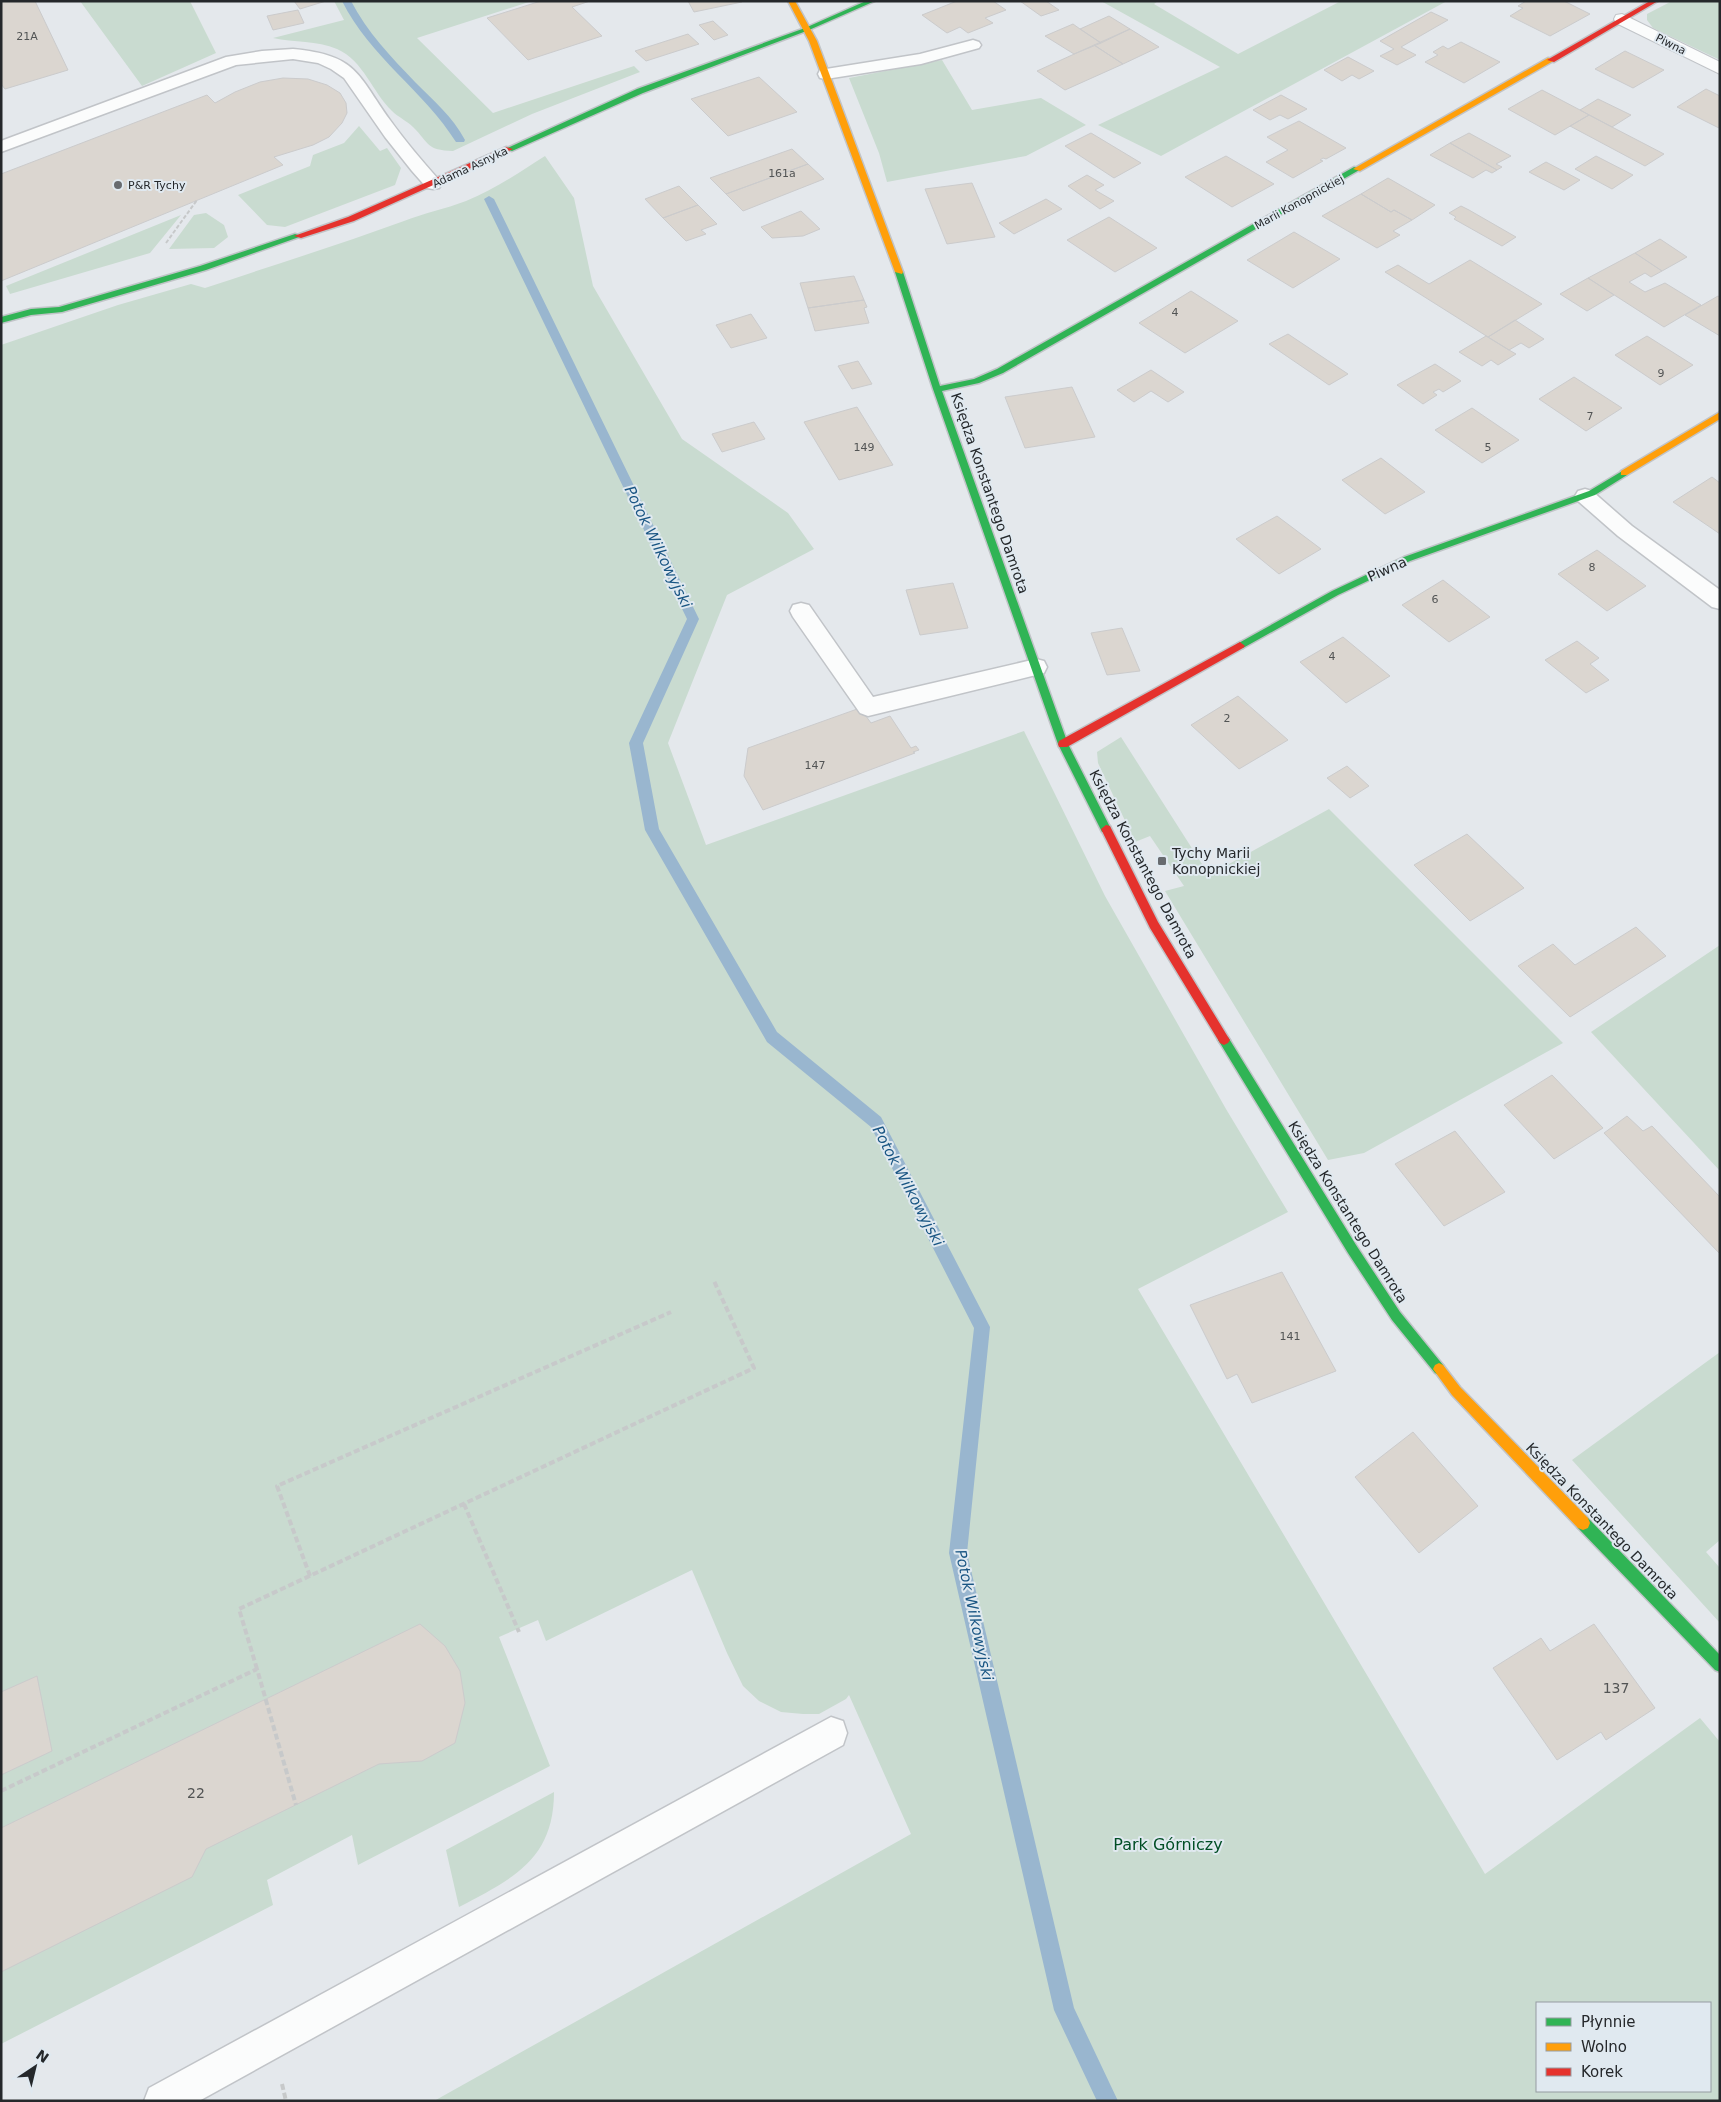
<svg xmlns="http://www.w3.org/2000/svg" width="1721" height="2102" font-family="'DejaVu Sans',sans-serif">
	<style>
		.green { fill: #c9dbd0; fill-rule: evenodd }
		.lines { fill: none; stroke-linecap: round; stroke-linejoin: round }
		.stream { fill: #99b6cf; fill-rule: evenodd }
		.building { fill: #dbd6d0; stroke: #cbcbcc }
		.lane-casing { stroke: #c1c4c8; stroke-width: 3 }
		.street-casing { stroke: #c1c4c8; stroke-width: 2 }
		.fast-casing { stroke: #c1c4c8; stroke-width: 3 }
		.slow-casing { stroke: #c1c4c8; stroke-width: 3 }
		.jam-casing { stroke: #c1c4c8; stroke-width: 3 }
		.path-far1 { stroke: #c7c9ca; stroke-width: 2; stroke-dasharray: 4 2; stroke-linecap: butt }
		.path { stroke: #c7c9ca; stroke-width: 4; stroke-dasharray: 6 3; stroke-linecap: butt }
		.lane { fill: #fbfcfc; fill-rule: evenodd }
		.street { fill: #fbfcfc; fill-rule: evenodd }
		.fast { fill: #30b455; fill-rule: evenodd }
		.slow { fill: #ff9f0a; fill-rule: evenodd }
		.jam { fill: #e5322d; fill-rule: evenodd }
		.poi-dot { fill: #686b6f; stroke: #e0e9f0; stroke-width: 2 }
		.labels { text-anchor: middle; stroke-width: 4; stroke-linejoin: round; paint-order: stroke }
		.number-label { font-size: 11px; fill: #525454 }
		.far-street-label { font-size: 11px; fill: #25282b; stroke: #e0e9f0 }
		.far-poi-label { font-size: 11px; fill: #25282b; stroke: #e0e9f0; text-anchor: start }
		.street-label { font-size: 14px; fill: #25282b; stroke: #e0e9f0 }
		.poi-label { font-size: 14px; fill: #25282b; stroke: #e0e9f0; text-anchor: start }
		.near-number-label { font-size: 14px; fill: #525454 }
		.water-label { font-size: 15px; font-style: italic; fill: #195583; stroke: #e0e9f0 }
		.near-park-label { font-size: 16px; fill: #014e25; stroke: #e0e9f0 }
	</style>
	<rect width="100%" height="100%" fill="#e4e8ec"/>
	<!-- green -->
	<path class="green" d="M80 1H190L216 53 142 86Z
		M334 1H532L417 38 493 113 634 66 640 72 532 114 453 151C426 150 430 144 413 127 407 121 398 117 392 111 372 92 364 61 337 49 317 40 294 43 273 38L344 20Z
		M1101 1H1158L1154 4 1238 54 1341 1H1447L1161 156 1098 125 1220 67Z
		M1672 1H1720V60L1653 28 1647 20V14Z
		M942 60 972 110 1041 98 1086 125 1026 156 887 182 879 153 849 78Z
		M359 126 380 151 387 148 401 168 395 185 285 227 267 225 238 195 310 166 313 155 344 143Z
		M545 156 574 198 593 286 682 439 788 513 814 549 727 595 668 743 706 845 1024 731 1105 896 1226 1109 1288 1212 1138 1289 1485 1874 1700 1718 1720 1742V2101H434L911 1834 849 1695 846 1699 819 1714H803L781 1712 759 1701 743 1686 727 1653 692 1570 546 1641 538 1620 499 1637 550 1766 358 1865 352 1835 267 1880 273 1905 1 2044V345L118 305 191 284 205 288C271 266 338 245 404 221 424 213 445 209 466 201 494 190 520 172 545 156ZM1537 2003H1710V2091H1537Z
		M206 213 224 225 228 237 214 248 169 249 194 215Z
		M181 215 150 253 10 294 6 286Z
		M1121 737 1209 875 1329 809 1563 1043 1364 1153 1328 1160 1165 891 1184 886 1150 836 1135 842 1098 763 1097 752Z
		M1720 945V1171L1591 1032Z
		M1720 1352V1540L1706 1552 1720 1568V1623L1572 1460Z
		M554 1792C554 1860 512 1879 459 1907L446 1850Z"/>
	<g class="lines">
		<!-- stream -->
		<path class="stream" d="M342 1H351C367 32 391 57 415 82 433 100 453 117 465 140L464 142H456C424 91 370 57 342 1Z
			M489 196 494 199 699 619 643 743 659 829 777 1032 881 1117 990 1327 967 1553 1074 2008 1118 2101H1097L1054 2010 949 1553 974 1328 871 1127 767 1042 645 830 629 743 687 619 484 199Z"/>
	</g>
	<!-- building -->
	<path class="building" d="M5 1H35L68 70 5 89 1 84V2Z
		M294 1H326L300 9Z
		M541 1H590L572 7 602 36 528 60 487 18Z
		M688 1H741L742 2 694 12Z
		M957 1H993L1006 10 985 18 993 23 968 33 960 27 947 33 922 15Z
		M1020 1H1046L1059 10 1041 16Z
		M1526 1H1564L1590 14 1550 36 1510 16 1523 8 1518 6Z
		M298 10 304 23 273 30 267 16Z
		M1431 12 1448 20 1401 47 1416 55 1397 65 1380 56 1394 49 1380 41Z
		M1109 16 1130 29 1101 43 1080 29Z
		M713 21 728 35 714 40 699 25Z
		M1073 24 1080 29 1101 43 1074 54 1045 36Z
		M1130 29 1159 47 1123 64 1094 45Z
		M688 34 699 44 646 61 635 51Z
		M1461 42 1500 62 1464 83 1425 62 1438 55 1433 52 1443 46 1448 49Z
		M1094 45 1123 64 1065 90 1037 71Z
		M1625 51 1664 70 1633 88 1595 69Z
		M1348 57 1374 71 1359 79 1352 75 1342 81 1324 70Z
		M759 77 797 112 728 136 691 99Z
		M283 78 308 79 327 85 340 93 346 103 347 113 342 123 329 137 313 145 274 157 283 165 1 281V174L207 95 215 103 235 92 260 82Z
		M1706 89 1720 96 1719 128 1677 107Z
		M1542 90 1580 110 1589 115 1555 135 1508 109Z
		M1281 95 1307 109 1288 119 1280 115 1270 120 1253 110Z
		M1598 99 1631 115 1612 127 1580 110Z
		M1589 115 1612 127 1664 154 1645 166 1570 126Z
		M1299 121 1346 148 1326 159 1323 158 1320 160 1323 161 1293 178 1266 162 1288 150 1267 137Z
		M1091 133 1141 163 1114 178 1065 146Z
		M1469 133 1511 156 1496 164 1502 167 1497 170 1450 143Z
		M1450 143 1497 170 1492 173 1486 170 1473 178 1430 155Z
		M792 149 808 164 726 194 710 178Z
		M1226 156 1274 184 1232 207 1185 177Z
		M1596 156 1633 175 1612 189 1575 169Z
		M1546 162 1580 180 1564 190 1529 172Z
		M808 164 824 179 743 211 726 194Z
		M1087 175 1104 185 1095 190 1114 201 1100 209 1068 186Z
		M1388 178 1435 205 1412 220 1394 210 1391 212 1361 194Z
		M972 183 995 237 947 244 925 189Z
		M679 186 698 205 663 218 645 199Z
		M1361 194 1391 212 1394 210 1412 220 1393 231 1400 235 1377 248 1322 216Z
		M1046 199 1062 209 1014 234 999 223Z
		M698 205 717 224 701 230 706 234 686 241 663 218Z
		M1461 206 1469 210 1516 237 1502 246 1454 219 1456 217 1449 213Z
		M801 211 820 229 803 236 772 238 761 227Z
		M1109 217 1157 248 1115 272 1067 240Z
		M1294 232 1340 259 1293 288 1247 260Z
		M1660 239 1687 257 1662 271 1635 253Z
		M1635 253 1662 271 1651 277 1645 273 1629 282 1645 292 1665 283 1701 305 1664 327 1588 278Z
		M1470 260 1542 304 1488 337 1385 272 1398 265 1429 284Z
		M854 276 864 300 808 308 800 283Z
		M1588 278 1614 295 1587 311 1560 294Z
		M1191 291 1238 321 1185 353 1139 323Z
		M1718 296 1720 297V336L1685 315Z
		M864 300 867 307 864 308 869 323 815 331 808 308Z
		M751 314 767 338 731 348 716 325Z
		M1515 320 1544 339 1529 348 1521 343 1509 350 1488 337Z
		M1288 334 1348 374 1329 385 1269 344Z
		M1486 336 1509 350 1516 354 1498 365 1491 360 1482 366 1459 352Z
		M1647 336 1693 365 1660 385 1615 355Z
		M858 361 872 384 852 389 838 366Z
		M1435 364 1461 381 1443 392 1439 389 1433 392 1437 395 1423 404 1397 385Z
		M1151 370 1184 392 1168 402 1151 391 1134 402 1117 390Z
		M1574 377 1622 408 1586 431 1539 399Z
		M1072 387 1095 437 1025 448 1005 397Z
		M857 407 893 465 839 480 804 422Z
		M1472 408 1519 440 1482 463 1435 430Z
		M754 422 765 439 722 452 712 434Z
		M1381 458 1425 492 1385 514 1342 480Z
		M1712 477 1720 483V534L1673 502Z
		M1277 516 1321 549 1279 574 1236 539Z
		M1597 550 1646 586 1607 611 1558 574Z
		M1443 580 1490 617 1449 642 1402 605Z
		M953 583 968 628 920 635 906 590Z
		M1122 628 1140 671 1107 675 1091 633Z
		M1343 637 1390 676 1346 703 1300 662Z
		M1577 641 1599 658 1590 664 1609 680 1586 693 1545 660Z
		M1238 696 1288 740 1239 769 1191 725Z
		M860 708 871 723 890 716 911 748 916 746 919 750 913 752 915 753 763 810 744 776 748 748Z
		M1347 766 1369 786 1350 798 1327 778Z
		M1467 834 1524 888 1470 921 1414 865Z
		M1636 927 1666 956 1570 1017 1518 966 1553 944 1575 965Z
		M1552 1075 1603 1128 1554 1159 1504 1105Z
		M1627 1116 1643 1131 1652 1126 1720 1197V1254L1604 1133Z
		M1455 1131 1505 1192 1444 1226 1395 1164Z
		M1282 1272 1336 1371 1252 1403 1237 1374 1227 1379 1190 1305Z
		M1413 1432 1478 1506 1419 1553 1355 1477Z
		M420 1624 445 1646 460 1671 465 1703 455 1743 422 1761 379 1764 206 1849 192 1877 1 1972V1828Z
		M1594 1624 1655 1708 1606 1740 1601 1732 1557 1760 1493 1668 1541 1638 1550 1651Z
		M37 1676 52 1751 1 1775V1692Z"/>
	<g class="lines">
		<defs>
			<path id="lane" d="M973 40 979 42 981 45 979 48 921 64 826 79 820 78 818 74 820 70 826 69 920 54Z
				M293 49C357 55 357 74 390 120 405 141 422 161 439 180L442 184 439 188 433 189 427 188 412 171 385 137 344 78 331 69 318 63 293 59 236 65 1 152V141L226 57 262 51Z
				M1585 489 1592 491 1632 526 1720 590V609L1712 607 1618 536 1578 501 1575 496 1578 491Z
				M801 603 809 605 873 697 1036 659 1044 661 1047 667 1044 673 1036 675 868 716 860 713 793 617 790 611 793 605Z
				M831 1717 843 1721 847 1733 843 1745 199 2101H144L149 2088Z"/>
			<path id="street" d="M1622 14 1720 62V74L1616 23 1614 19 1616 15Z"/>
			<path id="fast" d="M866 1H875L809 30 643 93 512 151 505 149 637 89 805 28Z
				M1354 167 1361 169 1003 373 979 383 942 391 1068 744 1111 829 1110 832H1102L1058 744 933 389 895 272 899 270 903 272 940 386 974 379 997 369Z
				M295 234 302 236 206 270 62 312 31 315 1 323V317L31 309 59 307 200 266Z
				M1624 470 1627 471V475L1595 495 1410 561 1338 595 1243 648H1237L1235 646 1237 644 1332 591 1404 557 1589 491Z
				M1224 1035 1228 1037 1356 1245 1400 1312 1443 1365 1445 1369 1443 1373 1439 1375 1435 1373 1392 1320 1348 1253 1220 1043 1218 1040 1220 1037Z
				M1583 1516 1588 1518 1720 1655V1672L1715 1670 1578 1528 1576 1523 1578 1518Z"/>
			<path id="slow" d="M788 1H795L817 41 903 272 902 274 895 272 809 41Z
				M1548 58 1555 60 1360 171 1353 169Z
				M1720 412V419L1627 475H1621V471Z
				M1439 1363 1443 1365 1460 1387 1588 1518 1590 1523 1588 1528 1583 1530 1578 1528 1452 1395 1433 1369 1435 1365Z"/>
			<path id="jam" d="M1650 1H1658L1554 62 1547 60Z
				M506 147 513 149 354 221 301 238 294 236 348 217Z
				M1240 642 1245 646 1243 648 1067 747H1059L1058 744 1059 741Z
				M1106 825 1110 826 1158 922 1228 1037 1230 1040 1228 1043 1224 1045 1220 1043 1150 928 1101 829Z"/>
		</defs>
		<!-- lane casing -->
		<use href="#lane" class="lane-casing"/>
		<!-- street casing -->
		<use href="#street" class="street-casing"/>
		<!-- fast casing -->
		<use href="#fast" class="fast-casing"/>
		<!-- slow casing -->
		<use href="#slow" class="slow-casing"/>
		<!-- jam casing -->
		<use href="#jam" class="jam-casing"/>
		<!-- path-far1 -->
		<path class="path-far1" d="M166 243 197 200"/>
		<!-- path -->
		<path class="path" d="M464 1504 519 1632
			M310 1576 277 1486 671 1312
			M257 1669 239 1609 754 1368 714 1281
			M1 1791 257 1669 296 1805
			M282 2084 286 2101"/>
		<!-- lane -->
		<use href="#lane" class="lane"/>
		<!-- street -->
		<use href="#street" class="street"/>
		<!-- fast -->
		<use href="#fast" class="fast"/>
		<!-- slow -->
		<use href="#slow" class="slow"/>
		<!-- jam -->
		<use href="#jam" class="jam"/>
	</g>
	<!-- markers -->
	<g class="poi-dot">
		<circle cx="118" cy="185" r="5"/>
		<rect x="1157" y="856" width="10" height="10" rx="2.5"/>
	</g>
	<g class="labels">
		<!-- number labels -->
		<g class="number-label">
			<text x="27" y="40">21A</text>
			<text x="782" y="177">161a</text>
			<text x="1175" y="316">4</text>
			<text x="1661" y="377">9</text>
			<text x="1590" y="420">7</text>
			<text x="864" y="451">149</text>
			<text x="1488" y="451">5</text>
			<text x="1592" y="571">8</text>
			<text x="1435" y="603">6</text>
			<text x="1332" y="660">4</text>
			<text x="1227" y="722">2</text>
			<text x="815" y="769">147</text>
			<text x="1290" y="1340">141</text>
		</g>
		<!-- far-street labels -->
		<g class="far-street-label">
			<text transform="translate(1671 44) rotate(27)" y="4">Piwna</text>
			<text transform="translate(470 167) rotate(-25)" y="4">Adama Asnyka</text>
			<text transform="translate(1299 202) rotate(-29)" y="4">Marii Konopnickiej</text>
		</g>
		<!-- far-poi labels -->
		<g class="far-poi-label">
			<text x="128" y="189">P&amp;R Tychy</text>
		</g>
		<!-- street labels -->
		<g class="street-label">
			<text transform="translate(990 493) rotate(71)" y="5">Księdza Konstantego Damrota</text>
			<text transform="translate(1387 569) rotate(-24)" y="5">Piwna</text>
			<text transform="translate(1143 864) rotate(62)" y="5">Księdza Konstantego Damrota</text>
			<text transform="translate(1348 1212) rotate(58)" y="5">Księdza Konstantego Damrota</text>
			<text transform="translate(1602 1521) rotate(46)" y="5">Księdza Konstantego Damrota</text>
		</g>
		<!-- poi labels -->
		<g class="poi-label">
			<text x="1172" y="858">Tychy Marii<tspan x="1172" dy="16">Konopnickiej</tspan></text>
		</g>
		<!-- near-number labels -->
		<g class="near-number-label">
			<text x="1616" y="1693">137</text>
			<text x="196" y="1798">22</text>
		</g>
		<!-- water labels -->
		<g class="water-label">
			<text transform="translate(658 547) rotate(64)" y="5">Potok Wilkowyjski</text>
			<text transform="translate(908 1186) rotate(62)" y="5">Potok Wilkowyjski</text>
			<text transform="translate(974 1615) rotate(78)" y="5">Potok Wilkowyjski</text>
		</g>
		<!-- near-park labels -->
		<g class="near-park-label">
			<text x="1168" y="1850">Park Górniczy</text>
		</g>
	</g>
	<!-- border -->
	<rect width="1721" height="2102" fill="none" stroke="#25282b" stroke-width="5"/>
	<!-- legend -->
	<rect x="1536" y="2002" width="175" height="90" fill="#e0e9f0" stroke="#959ca1"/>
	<rect x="1546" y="2018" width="25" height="8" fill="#30b455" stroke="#959ca1"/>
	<text x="1581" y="2027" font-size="15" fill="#25282b">Płynnie</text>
	<rect x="1546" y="2043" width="25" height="8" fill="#ff9f0a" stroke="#959ca1"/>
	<text x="1581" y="2052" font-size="15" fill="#25282b">Wolno</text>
	<rect x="1546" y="2068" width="25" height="8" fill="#e5322d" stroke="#959ca1"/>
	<text x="1581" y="2077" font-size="15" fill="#25282b">Korek</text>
	<!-- north arrow -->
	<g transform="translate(35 2067) rotate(35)" stroke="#e0e9f0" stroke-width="4" paint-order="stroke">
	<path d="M0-4L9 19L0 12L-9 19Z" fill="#25282b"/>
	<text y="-8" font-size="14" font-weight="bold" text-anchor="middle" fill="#25282b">N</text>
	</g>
</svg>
